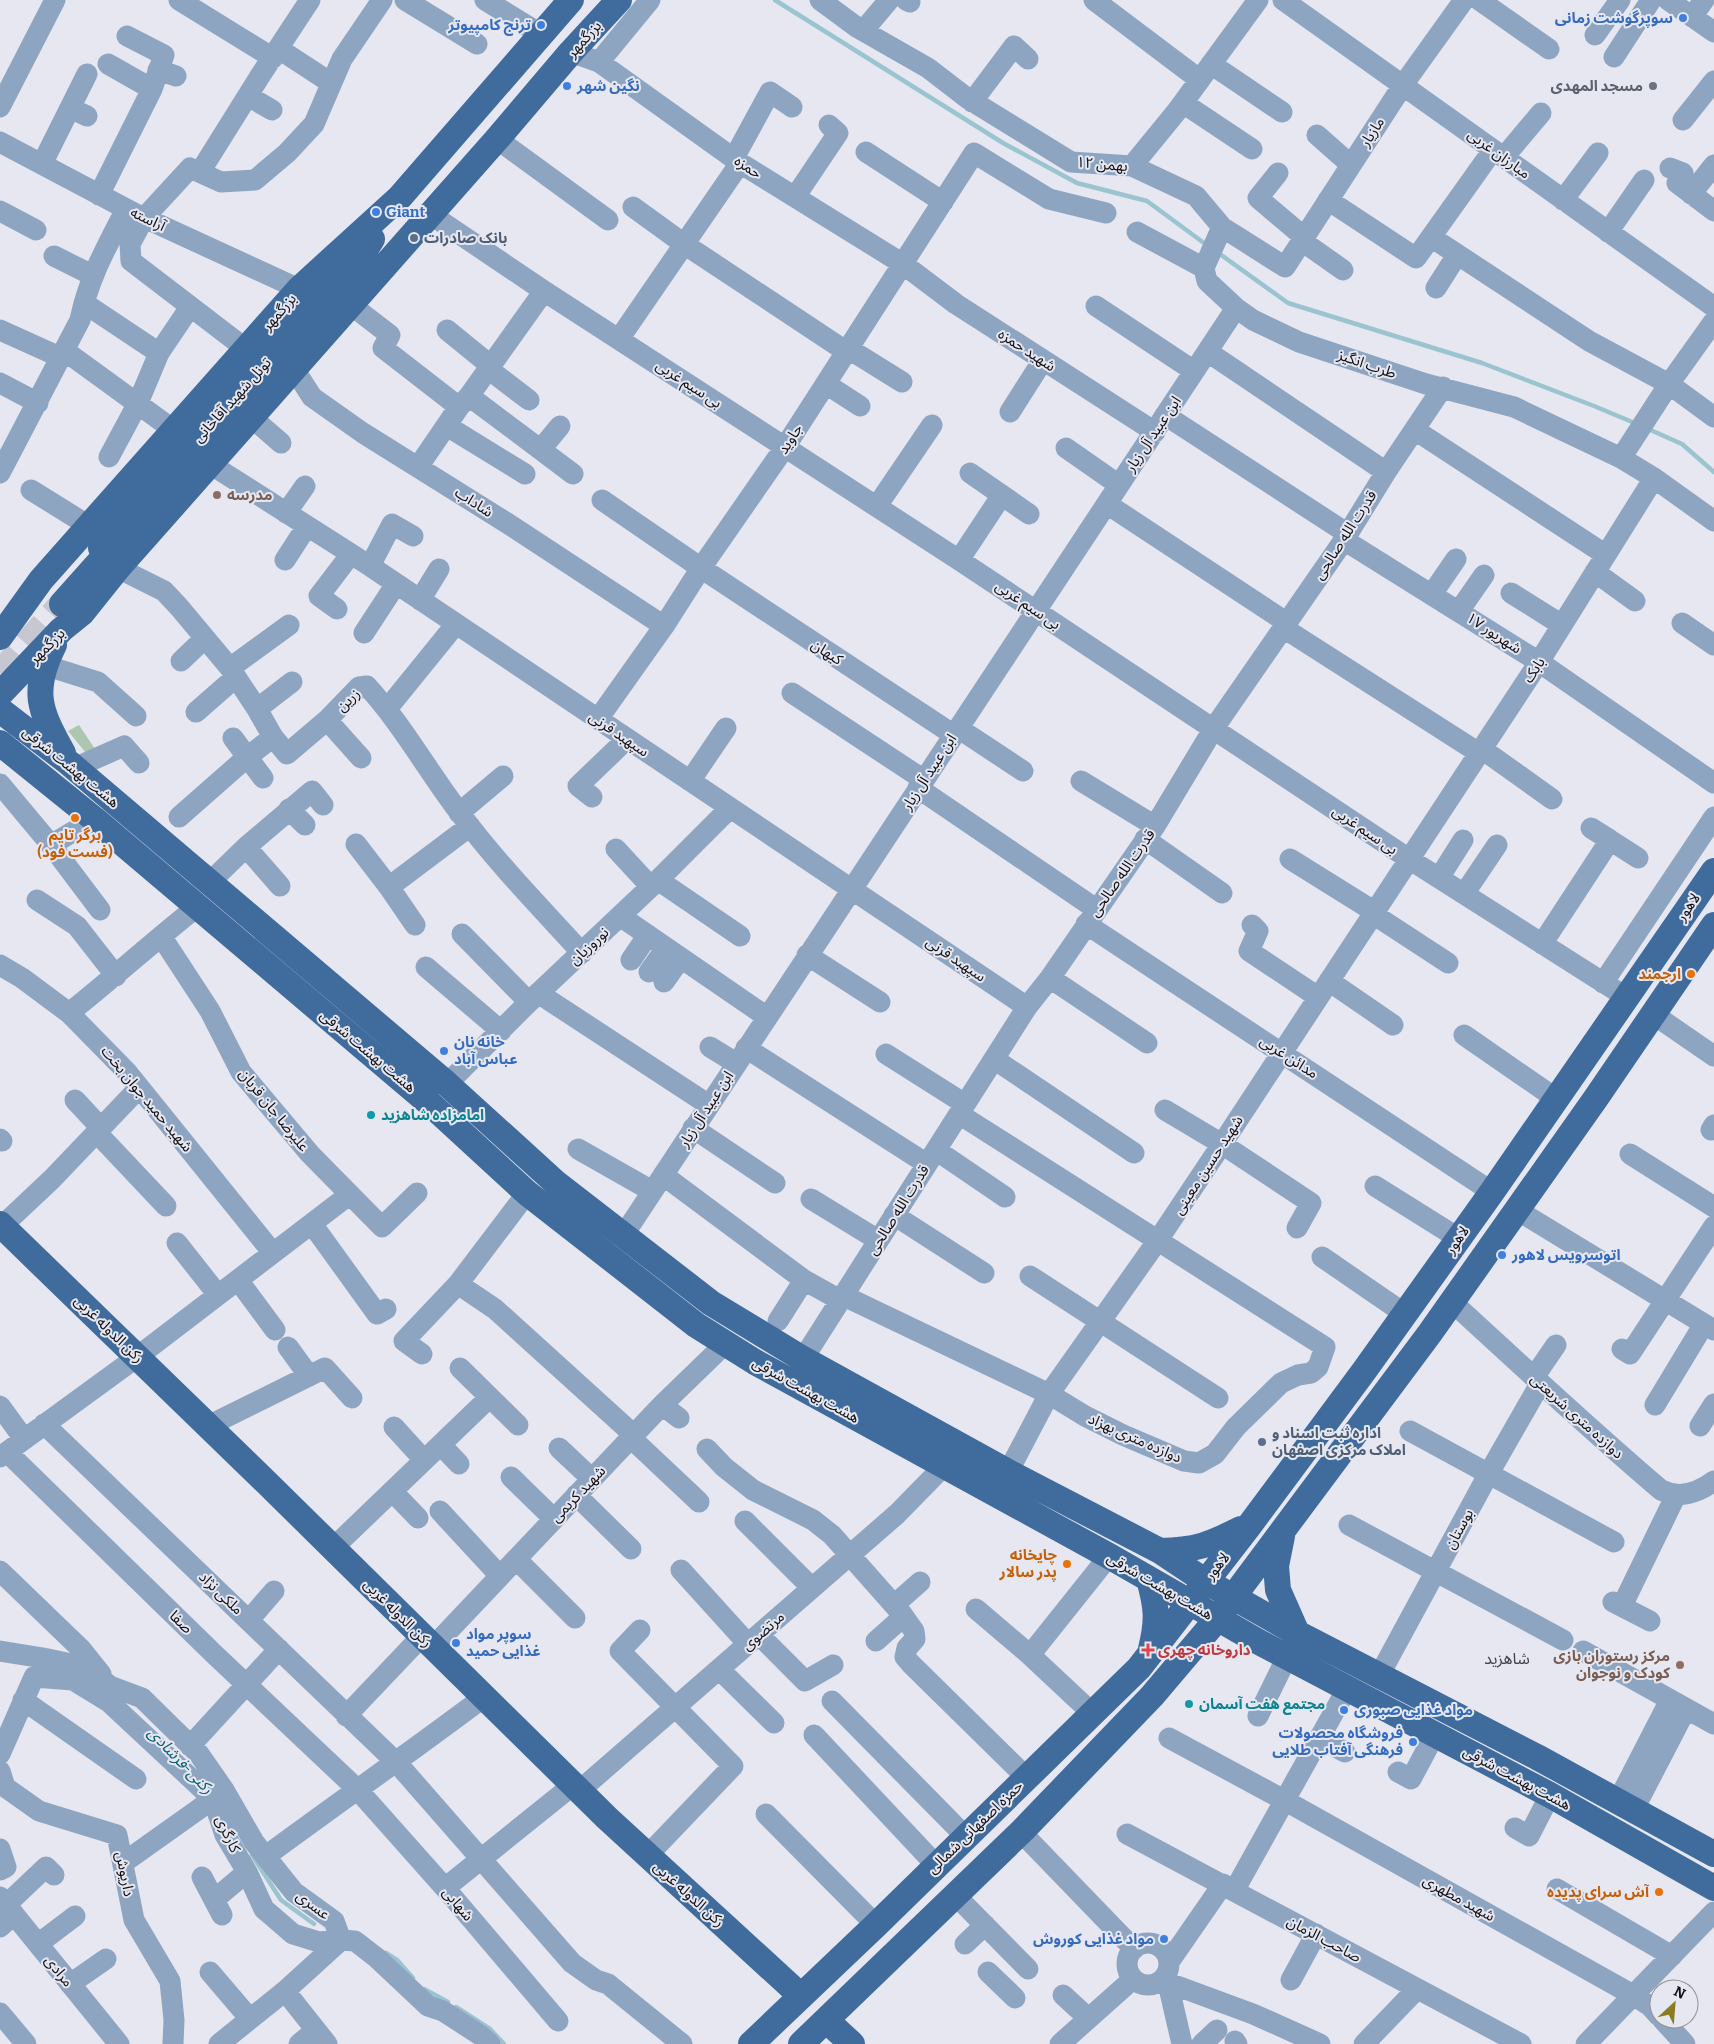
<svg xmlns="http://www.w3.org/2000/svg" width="1714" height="2044" font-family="Bitter,'Noto Sans Arabic',serif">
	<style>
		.green { fill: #acc6b0 }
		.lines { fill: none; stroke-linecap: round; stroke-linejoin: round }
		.stream { stroke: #9ac4cf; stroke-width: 4.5 }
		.major-tunnel { stroke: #c6c7d0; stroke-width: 26; stroke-dasharray: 26 13; stroke-linecap: butt }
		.minor { stroke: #8ea5c1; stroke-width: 21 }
		.major { stroke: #406c9d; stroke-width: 26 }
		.shop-dot { fill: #3f7fe0; stroke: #e6e7f1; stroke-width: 2 }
		.worship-dot { fill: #6b7280; stroke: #e6e7f1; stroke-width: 2 }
		.service-dot { fill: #5c6f8a; stroke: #e6e7f1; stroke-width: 2 }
		.education-dot { fill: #8d6e63; stroke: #e6e7f1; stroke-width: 2 }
		.food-dot { fill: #e8710a; stroke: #e6e7f1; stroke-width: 2 }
		.culture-dot { fill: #0f9aa8; stroke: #e6e7f1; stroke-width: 2 }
		.health-dot { fill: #e0444e; stroke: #e6e7f1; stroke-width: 2 }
		.labels { text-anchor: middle; stroke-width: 4; stroke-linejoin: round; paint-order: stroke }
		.shop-label { font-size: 15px; font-weight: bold; fill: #366cbe; stroke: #e6e7f1; text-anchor: start }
		.street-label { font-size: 15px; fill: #111115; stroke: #e6e7f1 }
		.worship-label { font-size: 15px; font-weight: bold; fill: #5b616d; stroke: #e6e7f1; text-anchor: end }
		.service-label { font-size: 15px; font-weight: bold; fill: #4e5e75; stroke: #e6e7f1; text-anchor: start }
		.education-label { font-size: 15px; font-weight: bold; fill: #785e54; stroke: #e6e7f1; text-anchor: start }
		.food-label { font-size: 15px; font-weight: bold; fill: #c56008; stroke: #e6e7f1; text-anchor: end }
		.culture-label { font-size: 15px; font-weight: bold; fill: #0d838f; stroke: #e6e7f1; text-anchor: start }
		.health-label { font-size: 15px; font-weight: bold; fill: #be3a42; stroke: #e6e7f1; text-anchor: start }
		.neighbourhood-label { font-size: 16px; fill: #414249; stroke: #e6e7f1 }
		.water-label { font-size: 16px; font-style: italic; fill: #0a6070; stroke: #e6e7f1 }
	</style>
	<rect width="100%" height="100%" fill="#e6e7f1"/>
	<!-- green -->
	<path class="green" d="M79 725 99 755 90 758 68 731Z"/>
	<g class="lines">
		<!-- stream -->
		<path class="stream" d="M775 0 1003 143 1077 183 1147 201 1208 246
			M1217 252 1288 303 1482 363 1594 406 1637 424
			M1646 428 1682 444 1714 472
			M252 1855 281 1900 314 1924
			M386 1953 397 1960 413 1978
			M424 1989 448 2002
			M456 2007 490 2029 504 2044"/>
		<!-- major-tunnel -->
		<path class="major-tunnel" d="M0 673 62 604"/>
		<!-- minor -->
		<path class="minor" d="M179 0 273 58
			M405 0 477 44
			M485 0 542 35
			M820 0 858 28 928 68 967 98 1071 162 1132 166 1196 196 1222 227 1285 267 1403 85 1464 0
			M906 0 910 2
			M1094 0 1200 80
			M1283 0 1714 307
			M1479 0 1549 49
			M1668 0 1714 32
			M1692 17 1704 0
			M863 31 889 0
			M1595 35 1620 0
			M279 49 331 83
			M571 52 599 62 740 163 903 264 956 304 1155 432
			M1614 57 1651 0
			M599 62 650 0
			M108 64 152 89
			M1211 64 1282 112
			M158 70 176 76
			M248 96 272 110
			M972 102 1014 46 1028 59
			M1183 103 1252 149
			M0 107 55 0
			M70 108 87 116
			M1683 120 1714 81
			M1317 135 1351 165
			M497 139 608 220
			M0 142 136 214 299 289
			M866 152 943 202
			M1504 157 1541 113
			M734 158 770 92 792 107
			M42 164 87 74
			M1132 166 1177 111 1258 0
			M1670 168 1683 173 1677 183 1714 211
			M200 172 260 76 310 0
			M1278 173 1258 198 1304 237
			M1691 194 1714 165
			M99 195 152 89 164 55 127 36
			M795 197 838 133 829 125
			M1328 200 1416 258 1493 150
			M1563 200 1598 153
			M633 207 684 244 847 352
			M0 211 36 230
			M430 214 544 291 959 560 1409 859 1626 997
			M1137 232 1204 268 1207 281 1236 308 1253 320 1299 342 1426 384 1514 407 1621 458 1654 478 1714 521
			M1608 232 1644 180
			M1431 237 1589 341 1669 384 1714 417
			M1302 241 1343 270
			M54 256 92 275
			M1204 268 1222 227
			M1436 288 1457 255
			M84 303 159 353
			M351 305 390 335 383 348 459 407
			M1096 306 1194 371
			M0 330 62 358
			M447 330 490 365
			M619 339 740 163
			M246 349 131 261 130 244 144 218 190 168 221 182 255 180 287 153 314 124 342 59 382 0
			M849 349 902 382
			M65 351 175 431
			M1208 352 1386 472
			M487 368 529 400
			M294 369 312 397 363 433 507 523 664 626
			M0 383 38 403
			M826 384 860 406
			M469 396 573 474
			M1010 412 1043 360
			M1165 415 1348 534
			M251 417 281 443
			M447 426 525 474
			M1415 430 1606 555
			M1066 448 1119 485
			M541 449 560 426
			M109 457 138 403 159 353 190 307
			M1621 458 1669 384 1714 321
			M210 464 370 566 1027 1007
			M418 467 459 407 469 396 544 291
			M0 473 80 320C89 277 106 248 126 209
			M970 473 1029 514
			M31 490 89 526
			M602 500 701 568 954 735
			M1107 504 1286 622
			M877 506 932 425
			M286 513 305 486
			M1344 540 1539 662 1714 783
			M285 560 307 526
			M959 560 1002 495
			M370 566 392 524 413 536
			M118 568 164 591 179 607 230 668 257 709 273 737 287 754 327 720 359 687 367 686C402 724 427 770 459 812 496 862 540 907 582 953
			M1595 572 1635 601
			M1511 593 1562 625
			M1432 594 1456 559
			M420 600 439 569
			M337 609 319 596 351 554
			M1459 611 1484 575
			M1682 623 1714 645
			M1282 627 1479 753
			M364 633 396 584
			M181 661 204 639
			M44 665 98 682 136 716
			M230 668 289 625
			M792 693 924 780
			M257 709 292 682
			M387 709 456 624
			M196 712 236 677
			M598 719 664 626 701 568 785 447 974 153 1049 199 1106 213
			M327 720 361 758
			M958 728 1023 771
			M233 738 263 778
			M1482 749 1552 799
			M74 768 124 746 139 763
			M690 781 726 728
			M1081 781 1155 826
			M0 784 51 845 100 910
			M918 788 1096 909
			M592 797 578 786 627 739
			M289 809 305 825
			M459 813 503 776
			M179 817 246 758 273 737
			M1591 828 1610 840
			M1145 839 1222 893
			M356 844 389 887 415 925
			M51 845 94 819
			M246 847 280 886
			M616 849 651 887
			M1290 859 1375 912
			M1439 878 1463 840
			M658 880 740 936
			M209 883 246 847 312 791 323 805
			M389 887 470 826
			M1464 894 1497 845
			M37 900 77 926 116 976
			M1373 914 1448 963
			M620 916 767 1017
			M1086 924 1492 1192
			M1252 925 1258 931 1249 951 1318 997
			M462 934 529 1002
			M161 936 210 1011 241 1072 310 1154 382 1227 417 1193
			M1542 944 1610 840 1638 858
			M807 955 880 1002
			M631 960 648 935
			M0 965 22 978 69 1013 127 1072 273 1253
			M426 967 501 1031
			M649 972 666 948
			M1050 978 1147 1043
			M1329 981 1393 1025
			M664 982 681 958
			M1603 983 1714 817
			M538 993 709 1105
			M69 1013C113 978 154 941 198 906
			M1653 1014 1714 1056
			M1464 1035 1555 1098
			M710 1047 736 1063
			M746 1048 927 1164
			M886 1054 965 1104
			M994 1059 1134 1153
			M447 1084 529 1002 658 880 730 808
			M75 1100 101 1128
			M1165 1110 1222 1144 1311 1203 1297 1228
			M693 1128 775 1183
			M1711 1130 1714 1125
			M97 1133 166 1206
			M0 1139 2 1141
			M578 1149 652 1191
			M936 1150 1005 1197
			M1630 1154 1714 1207
			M663 1175 804 1280 840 1300
			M1375 1186 1458 1238
			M811 1199 878 1240
			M1517 1210 1714 1330
			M894 1215 984 1273
			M312 1224 377 1314 386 1309
			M2 1226 52 1179 139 1088
			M623 1236 1236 308
			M177 1243 218 1295
			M1322 1257 1405 1314
			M1030 1276 1218 1398
			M238 1280 275 1330
			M458 1284 495 1309 634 1435
			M844 1296 1049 1394 1085 1416 1123 1435 1184 1461 1199 1463 1215 1454 1236 1427 1281 1383 1298 1375 1311 1373 1318 1367 1325 1347 959 1114
			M1452 1302C1521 1365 1589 1429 1661 1490 1679 1499 1698 1493 1714 1481
			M778 1321 804 1280
			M288 1347 309 1376
			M1622 1349 1630 1354 1714 1226
			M422 1354 404 1341 458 1284 527 1193
			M803 1359 1027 1007 1050 978 1155 826 1214 728 1344 540 1386 472 1443 387
			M460 1368 518 1425
			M1534 1377 1556 1345
			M662 1405 679 1418
			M1655 1405 1704 1324
			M0 1406 24 1439
			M44 1424 397 1763 572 1963 596 1980 608 1984 682 2044
			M208 1426 325 1368 352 1398
			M1700 1426 1714 1404
			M394 1427 424 1460
			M1410 1431 1614 1542
			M631 1438 699 1502
			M441 1445 459 1464
			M559 1448 592 1479
			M707 1449 724 1467 753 1490 813 1520 832 1535 902 1614 914 1631 915 1639 907 1648 905 1657 911 1664 1026 1777
			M7 1452 214 1654 357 1789 445 1888 558 2021
			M0 1457 137 1357 349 1195
			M1008 1472 1049 1394 1158 1240 1222 1144 1539 662 1654 478
			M511 1477 554 1519
			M392 1491 418 1518
			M576 1495 631 1549
			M440 1511 500 1576
			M745 1521 812 1588
			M1349 1525 1563 1640
			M333 1548 489 1398
			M516 1559 575 1618
			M681 1570 748 1644
			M0 1571 81 1649 101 1674
			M1613 1602 1650 1621
			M894 1605 920 1582
			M1622 1606 1676 1495
			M976 1609 1030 1655 1092 1713
			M249 1620 274 1591
			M640 1630 620 1651 733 1766 647 1856
			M759 1635 805 1681 833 1665
			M876 1641 903 1617
			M433 1647 662 1405 726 1343
			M0 1651 43 1658 86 1667 110 1686 142 1698 199 1754 224 1790 254 1842 294 1892 334 1921 341 1940 355 1941 377 1958 428 2006 443 2011 480 2035 490 2044
			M1583 1651 1714 1724
			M1030 1655 1109 1556
			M719 1669 774 1723
			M1380 1674 1489 1473 1540 1384
			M23 1700 136 1779
			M832 1701 966 1837
			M346 1716 422 1636
			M1258 1716 1287 1657
			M814 1735 936 1865
			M1169 1738 1284 1800 1633 1995 1650 2006 1659 2016
			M1319 1738 1345 1752
			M190 1746 279 1649
			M0 1754 34 1677 73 1680 109 1702 213 1799 225 1835 247 1872 264 1909 293 1934 319 1942 341 1940
			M0 1771 5 1787 39 1811 117 1835 134 1920 170 1981 174 2020 173 2044
			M1398 1772 1411 1779 1435 1734
			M579 1791 897 1514 943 1467
			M1618 1801 1670 1700
			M1634 1809 1686 1709
			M766 1814 876 1925
			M1515 1828 1529 1836 1550 1795
			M1021 1832 1134 1949
			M1127 1834 1521 2044
			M0 1849 6 1867 0 1870
			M266 1856C338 1803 412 1751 484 1697
			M123 1863 213 1799
			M202 1877 222 1915
			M445 1888 573 1785
			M1557 1889 1672 1956
			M1234 1891 1348 1687
			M956 1896 1028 1969
			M0 1897 119 2044
			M215 1899 247 1872
			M6 1905 46 1867 54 1875
			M0 1927 14 1914
			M1127 1964a21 21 0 1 1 42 0a21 21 0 1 1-42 0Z
			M38 1944 75 1916
			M965 1944 985 1925
			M1169 1962 1223 1884
			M210 1972 250 2019
			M988 1972 1015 1998
			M1166 1975 1182 2044
			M1291 1980 1316 1934
			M1169 1983 1253 2014 1320 2044
			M70 1984 106 1959
			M285 1991 327 2044
			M1063 1995 1088 2018
			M0 2013 26 2044
			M1662 2019 1685 2044
			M1235 2041 1237 2044
			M219 2044 285 1991 341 1940
			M299 2044 316 2030
			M1060 2044 1133 1979
			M1202 2044 1217 2030
			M1364 2044 1417 1989
			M1586 2044 1714 1912"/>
		<!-- major -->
		<path class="major" d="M101 548 364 252 372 239
			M62 604 120 539
			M0 637 41 580 299 289 400 197 571 0
			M54 645C31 691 39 710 63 753
			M0 694 61 630 82 613 118 568 497 139 571 52 619 0
			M0 710 69 763 447 1084 556 1183 711 1303 803 1359 1008 1472 1160 1551 1205 1581 1297 1633 1537 1757 1714 1854
			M0 743 94 819 428 1102 527 1193 696 1325 755 1362 1109 1556 1257 1641 1550 1795 1714 1888
			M0 1224 268 1484 607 1818 801 1996
			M1282 1536 1276 1566 1278 1590 1297 1633
			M1160 1551C1196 1550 1209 1545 1241 1529
			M1149 1579C1157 1608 1158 1620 1151 1649
			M826 2020 852 2044
			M751 2044 876 1925 1139 1668 1249 1526 1364 1371 1492 1192 1714 871
			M801 2044 1023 1830 1152 1696 1213 1624 1430 1333 1596 1098 1714 925"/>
	</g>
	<!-- markers -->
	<g class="shop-dot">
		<circle cx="1683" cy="18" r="5"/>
		<circle cx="541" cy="25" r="5"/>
		<circle cx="567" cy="86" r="5"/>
		<circle cx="376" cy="212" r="5"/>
		<circle cx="444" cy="1051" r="5"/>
		<circle cx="1502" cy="1255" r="5"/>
		<circle cx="456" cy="1643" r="5"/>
		<circle cx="1344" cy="1710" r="5"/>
		<circle cx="1413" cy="1742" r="5"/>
		<circle cx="1164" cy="1939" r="5"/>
	</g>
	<circle class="worship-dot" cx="1653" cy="86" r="5"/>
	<g class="service-dot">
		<circle cx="414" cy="238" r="5"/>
		<circle cx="1262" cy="1442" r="5"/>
	</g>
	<g class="education-dot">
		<circle cx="217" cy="495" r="5"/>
		<circle cx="1680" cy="1665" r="5"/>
	</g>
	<g class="food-dot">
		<circle cx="75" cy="818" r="5"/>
		<circle cx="1691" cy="974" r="5"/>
		<circle cx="1067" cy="1564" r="5"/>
		<circle cx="1659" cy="1892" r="5"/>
	</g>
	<g class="culture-dot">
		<circle cx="371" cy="1115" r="5"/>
		<circle cx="1189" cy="1704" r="5"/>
	</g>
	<path class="health-dot" d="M1145.5 1642.5h5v5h5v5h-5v5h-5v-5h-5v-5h5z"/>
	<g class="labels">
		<!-- shop labels -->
		<g class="shop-label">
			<text x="1673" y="23" text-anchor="end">سوپرگوشت زمانی</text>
			<text x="531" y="30" text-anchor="end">ترنج کامپیوتر</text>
			<text x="577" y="91">نگین شهر</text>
			<text x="386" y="217">Giant</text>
			<text x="454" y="1047">خانه نان<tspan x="454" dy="17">عباس آباد</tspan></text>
			<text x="1512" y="1260">اتوسرویس لاهور</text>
			<text x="466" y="1639">سوپر مواد<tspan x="466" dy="17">غذایی حمید</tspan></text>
			<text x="1354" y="1715">مواد غذایی صبوری</text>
			<text x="1403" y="1738" text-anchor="end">فروشگاه محصولات<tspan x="1403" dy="17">فرهنگی آفتاب طلایی</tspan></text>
			<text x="1154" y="1944" text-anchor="end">مواد غذایی کوروش</text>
		</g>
		<!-- street labels -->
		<g class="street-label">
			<text transform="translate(584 39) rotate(-48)" y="5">بزرگمهر</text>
			<text transform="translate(1372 132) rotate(-57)" y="5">مازیار</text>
			<text transform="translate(1499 154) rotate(36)" y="5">مبارزان غربی</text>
			<text transform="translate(1102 164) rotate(5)" y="5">۱۲ بهمن</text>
			<text transform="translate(748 167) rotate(33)" y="5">حمزه</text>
			<text transform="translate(148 219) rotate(26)" y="5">آراسته</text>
			<text transform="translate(279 312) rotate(-49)" y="5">بزرگمهر</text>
			<text transform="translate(1027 350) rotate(33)" y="5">شهید حمزه</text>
			<text transform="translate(1367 364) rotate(19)" y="5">طرب انگیز</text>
			<text transform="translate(689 384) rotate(33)" y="5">بی سیم غربی</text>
			<text transform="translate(232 400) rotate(-48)" y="5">تونل شهید آقاخانی</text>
			<text transform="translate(1153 434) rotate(-56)" y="5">ابن عبید آل زیار</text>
			<text transform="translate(790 439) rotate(-57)" y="5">جاوید</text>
			<text transform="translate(474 502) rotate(33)" y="5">شاداب</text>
			<text transform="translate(1345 535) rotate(-57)" y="5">قدرت الله صالحی</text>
			<text transform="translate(1028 605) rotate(34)" y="5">بی سیم غربی</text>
			<text transform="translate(1494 633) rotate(33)" y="5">۱۷ شهریور</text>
			<text transform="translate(47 646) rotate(-45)" y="5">بزرگمهر</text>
			<text transform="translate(827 652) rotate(33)" y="5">کیهان</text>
			<text transform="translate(1534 670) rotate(-57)" y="5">بابک</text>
			<text transform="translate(348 700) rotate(-43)" y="5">زرین</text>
			<text transform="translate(619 734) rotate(34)" y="5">سپهبد قرنی</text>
			<text transform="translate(71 767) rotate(39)" y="5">هشت بهشت شرقی</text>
			<text transform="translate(929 772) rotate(-57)" y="5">ابن عبید آل زیار</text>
			<text transform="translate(1365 830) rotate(34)" y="5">بی سیم غربی</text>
			<text transform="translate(1122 873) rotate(-55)" y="5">قدرت الله صالحی</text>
			<text transform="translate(1688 907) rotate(-55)" y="5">لاهور</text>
			<text transform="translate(589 946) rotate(-43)" y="5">نوروزیان</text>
			<text transform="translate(956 959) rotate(34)" y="5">سپهبد قرنی</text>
			<text transform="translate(368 1051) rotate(40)" y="5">هشت بهشت شرقی</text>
			<text transform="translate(1289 1057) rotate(33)" y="5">مدائن غربی</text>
			<text transform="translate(147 1099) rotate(50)" y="5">شهید حمید جوان بخت</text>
			<text transform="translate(706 1109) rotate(-57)" y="5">ابن عبید آل زیار</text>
			<text transform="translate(274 1110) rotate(51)" y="5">علیرضا جان قربان</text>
			<text transform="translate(1208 1165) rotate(-57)" y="5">شهید حسین معینی</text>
			<text transform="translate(898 1210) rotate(-58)" y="5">قدرت الله صالحی</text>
			<text transform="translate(1457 1240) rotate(-55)" y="5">لاهور</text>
			<text transform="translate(109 1329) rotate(44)" y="5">رکن الدوله غربی</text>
			<text transform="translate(806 1390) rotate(29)" y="5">هشت بهشت شرقی</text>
			<text transform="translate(1577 1416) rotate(42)" y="5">دوازده متری شریعتی</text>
			<text transform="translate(1135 1438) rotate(24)" y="5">دوازده متری بهزاد</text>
			<text transform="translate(578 1494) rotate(-46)" y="5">شهید کریمی</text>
			<text transform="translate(1459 1529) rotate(-61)" y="5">بوستان</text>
			<text transform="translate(1217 1566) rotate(-52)" y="5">لاهور</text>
			<text transform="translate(1160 1586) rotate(30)" y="5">هشت بهشت شرقی</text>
			<text transform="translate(221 1593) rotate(44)" y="5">ملکی نژاد</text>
			<text transform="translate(398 1613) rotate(45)" y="5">رکن الدوله غربی</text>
			<text transform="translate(181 1622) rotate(44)" y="5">صفا</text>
			<text transform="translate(763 1631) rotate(-41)" y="5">مرتضوی</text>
			<text transform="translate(1517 1778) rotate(28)" y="5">هشت بهشت شرقی</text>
			<text transform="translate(975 1827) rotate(-44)" y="5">حمزه اصفهانی شمالی</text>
			<text transform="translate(228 1834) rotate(65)" y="5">کارگری</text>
			<text transform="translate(125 1874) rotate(79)" y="5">داریوش</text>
			<text transform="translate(689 1894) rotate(42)" y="5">رکن الدوله غربی</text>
			<text transform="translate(1459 1898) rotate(29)" y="5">شهید مطهری</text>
			<text transform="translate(458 1904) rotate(50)" y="5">شهابی</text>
			<text transform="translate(313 1905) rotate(37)" y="5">عسری</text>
			<text transform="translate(1324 1939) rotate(28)" y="5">صاحب الزمان</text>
			<text transform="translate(59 1971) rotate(51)" y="5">مرادی</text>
		</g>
		<!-- worship labels -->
		<g class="worship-label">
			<text x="1643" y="91">مسجد المهدی</text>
		</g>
		<!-- service labels -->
		<g class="service-label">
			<text x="424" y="243">بانک صادرات</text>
			<text x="1272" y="1438">اداره ثبت اسناد و<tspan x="1272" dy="17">املاک مرکزی اصفهان</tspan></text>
		</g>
		<!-- education labels -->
		<g class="education-label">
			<text x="227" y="500">مدرسه</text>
			<text x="1670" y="1661" text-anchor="end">مرکز رستوران بازی<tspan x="1670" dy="17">کودک و نوجوان</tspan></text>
		</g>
		<!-- food labels -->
		<g class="food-label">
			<text x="75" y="840" text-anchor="middle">برگر تایم<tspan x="75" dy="17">(فست فود)</tspan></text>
			<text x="1681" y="979">ارجمند</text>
			<text x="1057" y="1560">چایخانه<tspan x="1057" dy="17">پدر سالار</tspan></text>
			<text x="1649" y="1897">آش سرای پدیده</text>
		</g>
		<!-- culture labels -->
		<g class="culture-label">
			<text x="381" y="1120">امامزاده شاهزید</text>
			<text x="1199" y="1709">مجتمع هفت آسمان</text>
		</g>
		<!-- health labels -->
		<g class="health-label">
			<text x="1158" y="1655">داروخانه چهری</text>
		</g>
		<!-- neighbourhood labels -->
		<g class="neighbourhood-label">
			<text x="1507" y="1664">شاهزید</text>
		</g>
		<!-- water labels -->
		<g class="water-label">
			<text transform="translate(181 1760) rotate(46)" y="6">رکنی-فرشادی</text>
		</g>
	</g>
	<!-- north arrow -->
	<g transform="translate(1674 2004) rotate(26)"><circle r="24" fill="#e6e7f1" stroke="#919199"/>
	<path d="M0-4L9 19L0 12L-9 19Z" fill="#8a7c22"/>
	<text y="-8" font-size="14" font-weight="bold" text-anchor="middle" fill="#111115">N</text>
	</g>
</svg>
